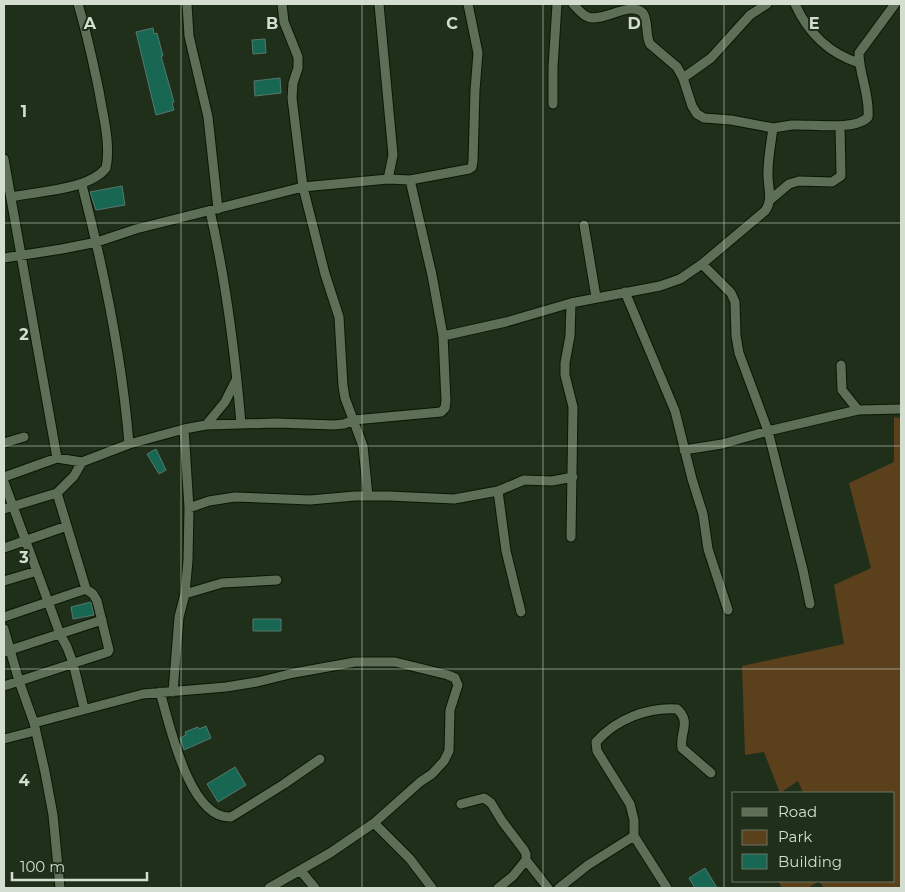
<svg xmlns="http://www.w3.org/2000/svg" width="905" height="892" font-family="Montserrat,sans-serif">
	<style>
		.green { fill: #5b401c }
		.building { fill: #176752; stroke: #56786d }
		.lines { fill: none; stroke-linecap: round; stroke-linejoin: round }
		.street-casing { stroke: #091704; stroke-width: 11 }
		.street { stroke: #5d6f57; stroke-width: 9 }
		.grid { fill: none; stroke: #d4ded0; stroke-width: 1; stroke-opacity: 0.55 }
		.grid-label { font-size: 16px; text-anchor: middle; font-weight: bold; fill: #d4ded0; stroke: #202f1a; stroke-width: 4; stroke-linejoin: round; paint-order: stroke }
	</style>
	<rect width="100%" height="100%" fill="#202f1a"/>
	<!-- green -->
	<path class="green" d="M894 417 901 418V888H824L819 881 808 888H782L778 881H894V793H803L798 781 780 793 764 752 745 755 742 666 844 644 834 585 871 568 849 483 894 462Z"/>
	<!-- building -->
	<path class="building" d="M153 28 154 34 157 33 163 56H161L174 102 172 103 174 110 156 115 136 32Z
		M265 39 266 53 253 54 252 40Z
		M280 78 281 93 255 96 254 81Z
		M122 186 125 205 96 210 90 192Z
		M156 449 166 470 159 474 147 454Z
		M91 602 94 615 73 619 71 607Z
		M253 619H281V631H253Z
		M206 726 211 738 184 750 180 738 186 735 185 732 198 727 199 729Z
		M235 767 246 785 218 802 207 784Z
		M705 868 717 888H695L689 878Z"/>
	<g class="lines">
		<defs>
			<path id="street" d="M187 4 189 36 208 117 218 209
				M282 4 284 22 298 57V68L293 83 292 98 303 187 325 274 339 317 343 386 345 398 363 446 368 496
				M379 4 393 155 388 179
				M573 4C577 8 582 15 588 17 603 23 630 0 643 13 649 22 645 35 650 44L677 67 683 78 692 106 697 114 704 118 731 120 773 128
				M795 4C808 33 828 53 859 63
				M683 78 711 58 750 15 767 4
				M553 104V67L557 4
				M4 159 57 458
				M82 185C104 270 122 357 129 444
				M11 197C39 191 89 190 106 168 111 144 103 116 99 91 93 62 87 33 78 4
				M770 200 789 184 799 181 832 182 841 176 840 126
				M210 211C226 281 235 352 241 424
				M584 225 596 297
				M4 258 62 249 97 242 136 229 303 187 388 179 410 180 469 169 472 167 473 161 475 90 478 53 468 4
				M702 264 731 293 735 302 736 336 739 353 768 431 803 570 810 604
				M625 292 675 411 692 479 703 514 708 549 728 610
				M443 336 506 322 571 303 660 286 680 279 702 264 765 211C774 199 767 186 768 172 768 158 771 143 773 128 779 127 786 126 792 125 810 124 856 131 868 117 870 94 859 75 859 53L895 4
				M841 365 842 390 858 410
				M206 425 225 402 235 382
				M4 443 24 437
				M684 450 722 444 768 431 858 410 901 409
				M4 477 57 458 82 462 129 444 184 429 206 425 276 423 334 425 344 424 354 420 441 412 445 408 446 401 443 336 432 275 410 180
				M4 482 60 634 67 647 73 663 84 708
				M498 491 506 551 521 612
				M189 508 209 501 235 497 310 500 355 496H389L454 499 498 491 524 480 552 481 573 477
				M4 509 57 493
				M571 537 573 407 565 375V363L570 336 571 303
				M4 548 67 526
				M4 581 37 571
				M185 594 222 583 277 580
				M4 617 86 589
				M4 629 19 681 34 723 45 772 53 815 60 888
				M4 652 102 620
				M4 686 108 652 109 650 97 601 93 594 86 589 57 493 74 476 82 462
				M160 692C169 722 189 820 231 817L284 784 320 759
				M173 692 179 617 185 594 188 560 189 508 184 429
				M34 723 143 694 226 687 257 682 294 673 355 662H395L448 675 455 678 458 685 450 710 449 751 444 761 432 774 420 782 374 823 330 853 269 888
				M4 739 35 731
				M461 804 484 798 491 803 502 821 524 850 526 854V860L548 888
				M374 823 410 859 432 888
				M300 870 315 888
				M498 888 513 876 526 860
				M559 888 588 865 634 836
				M667 888 634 836V820L630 804 597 751 596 742C616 719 648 707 677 709 692 722 679 733 682 748L711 773"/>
		</defs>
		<!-- street casing -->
		<use href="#street" class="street-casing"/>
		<!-- street -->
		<use href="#street" class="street"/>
	</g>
	<!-- grid -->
	<path class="grid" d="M181 4V888M362 4V888M543 4V888M724 4V888M4 223H901M4 446H901M4 669H901"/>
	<g class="grid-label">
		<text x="90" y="29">A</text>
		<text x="272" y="29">B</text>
		<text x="452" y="29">C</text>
		<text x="634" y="29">D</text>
		<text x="814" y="29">E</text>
		<text x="24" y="117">1</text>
		<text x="24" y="340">2</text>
		<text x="24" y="563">3</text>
		<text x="24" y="786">4</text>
	</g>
	<!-- border -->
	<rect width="905" height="892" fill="none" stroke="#d4ded0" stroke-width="10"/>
	<!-- legend -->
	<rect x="732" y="792" width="162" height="90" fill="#202f1a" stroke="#687563"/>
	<rect x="742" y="808" width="25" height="8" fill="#5d6f57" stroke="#687563"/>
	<text x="778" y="817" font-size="15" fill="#d4ded0">Road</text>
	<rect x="742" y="830" width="25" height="15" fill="#5b401c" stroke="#687563"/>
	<text x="778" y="842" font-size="15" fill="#d4ded0">Park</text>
	<rect x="742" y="854" width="25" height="15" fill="#176752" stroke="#687563"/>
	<text x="778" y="867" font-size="15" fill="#d4ded0">Building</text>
	<!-- scale -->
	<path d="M12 872v8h135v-8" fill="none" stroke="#d4ded0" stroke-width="2.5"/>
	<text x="20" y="872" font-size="15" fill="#d4ded0" stroke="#202f1a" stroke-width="4" paint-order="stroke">100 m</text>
</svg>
